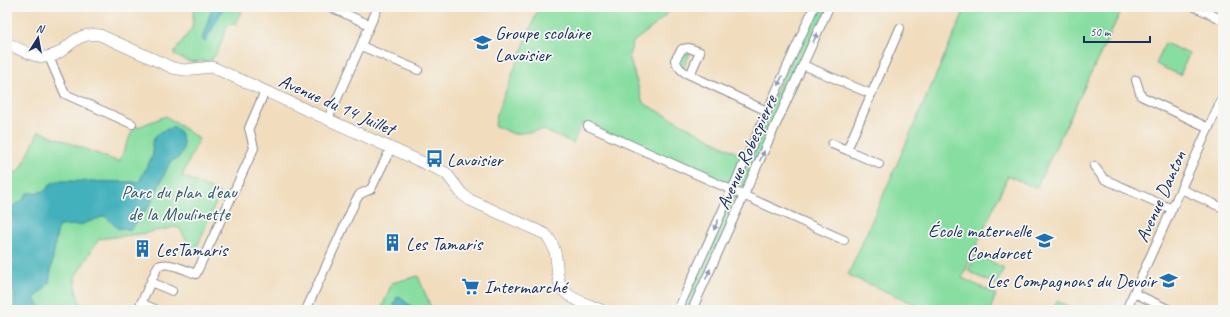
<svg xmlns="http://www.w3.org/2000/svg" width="1230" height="317" font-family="Caveat,sans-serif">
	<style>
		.green { fill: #88dea1; stroke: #528680 }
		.water { fill: #42b1bb; stroke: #2e708c }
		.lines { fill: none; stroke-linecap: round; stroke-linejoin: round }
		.minor-casing { stroke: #86868e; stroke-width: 10 }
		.tertiary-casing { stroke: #86868e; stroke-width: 12 }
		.minor { stroke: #fff; stroke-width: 8 }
		.tertiary { stroke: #fff; stroke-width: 11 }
		.oneway { fill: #8d97ae }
		.labels { text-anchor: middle; stroke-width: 3.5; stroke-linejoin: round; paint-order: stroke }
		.poi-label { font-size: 19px; fill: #1b2f5e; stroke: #f6f6f2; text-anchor: start }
		.street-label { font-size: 19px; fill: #1b2f5e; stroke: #f6f6f2 }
		.park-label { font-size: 19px; fill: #365b6f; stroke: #f6f6f2 }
	</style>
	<rect width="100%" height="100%" fill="#f6f6f2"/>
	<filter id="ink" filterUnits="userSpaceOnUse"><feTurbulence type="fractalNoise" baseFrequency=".025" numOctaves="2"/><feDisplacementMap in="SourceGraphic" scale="8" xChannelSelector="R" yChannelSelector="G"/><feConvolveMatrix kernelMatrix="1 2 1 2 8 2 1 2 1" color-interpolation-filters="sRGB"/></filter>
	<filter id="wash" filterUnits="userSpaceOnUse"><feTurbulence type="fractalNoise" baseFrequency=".012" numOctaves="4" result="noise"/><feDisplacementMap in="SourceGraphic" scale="16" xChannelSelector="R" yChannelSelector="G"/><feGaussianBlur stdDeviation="0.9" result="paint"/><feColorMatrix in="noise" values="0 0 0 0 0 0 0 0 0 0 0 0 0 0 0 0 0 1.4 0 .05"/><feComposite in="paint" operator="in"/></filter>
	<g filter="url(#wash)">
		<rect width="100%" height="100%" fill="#f1ddbe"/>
		<!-- green -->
		<path class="green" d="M194 7H243L236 24 227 25 218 51 211 61 190 62 174 55 175 51 192 28Z
			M539 7H674L654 26 633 42 629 56 643 103 746 158 814 7H829L692 310H678L733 187 582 123 573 143 543 130 514 134 495 126 497 113Z
			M966 7H1123L1036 188 1008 176 962 278 996 294 990 310H929L848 275Z
			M1165 43 1189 54 1180 75 1156 64Z
			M692 49 682 71 678 54Z
			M166 116 199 139 182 176 220 193 194 254 180 229 176 227 146 233 99 239 75 277 77 295 83 310H44L34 299 49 283 58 226C75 225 89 222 105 216 113 224 119 230 131 229L150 205 170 162 183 148V143L178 129C162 130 161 132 152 144L153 155 142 177 138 183 57 181C49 183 49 189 44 191 39 193 33 193 27 193 21 206 14 202 7 211V175L20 171 39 131 119 162 133 129Z
			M976 254 1004 268 996 285 968 271Z
			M418 276 432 310H415L400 297 394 305 396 310H381L392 283Z
			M7 292H13L15 294 14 310H7Z
			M1057 301 1076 310H1053Z"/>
		<!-- water -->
		<path class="water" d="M211 7H224L205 42 202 39 211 11Z
			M174 127C183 132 187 148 179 157 177 159 174 160 170 162L151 203 131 229H125L117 228 105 216 80 225 58 226 49 283 34 299 44 310H14L15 294 13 292H7V267L14 261 7 257V211C14 202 21 206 27 193 33 193 39 193 44 191 49 189 49 183 57 181L139 182 153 155 152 144 155 136 162 131Z
			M397 297H400L415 310H396L394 304Z"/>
	</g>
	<g filter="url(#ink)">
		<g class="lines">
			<defs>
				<path id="minor" d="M330 7 370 25
					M1195 7 1223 20
					M361 46 418 70
					M49 57 65 94 132 124
					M803 65 871 94
					M690 75C682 72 678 68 675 60L682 49 689 48 700 52 690 75 767 111
					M1136 80 1141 96 1209 128
					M328 119 378 7
					M588 126 844 240
					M832 144 847 150
					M879 164 847 150 900 28
					M1094 166 1104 179 1172 209
					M1181 189 1223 208
					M151 282 172 291
					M1134 293 1170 310
					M141 303 157 310
					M138 310 158 266C169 261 185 270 196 274L254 148 249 128 265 91
					M306 310 356 200 360 194 371 189 391 148
					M678 310 814 7
					M692 310 829 7
					M1126 310 1223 96"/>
				<path id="tertiary" d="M7 43C17 48 30 56 42 57 68 58 69 31 100 35L173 68 184 70 212 67 221 71 446 173 462 194 470 200 545 234C564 253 551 278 565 292 574 301 590 305 601 310"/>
			</defs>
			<!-- minor casing -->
			<use href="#minor" class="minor-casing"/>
			<!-- tertiary casing -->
			<use href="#tertiary" class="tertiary-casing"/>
			<!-- minor -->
			<use href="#minor" class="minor"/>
			<!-- tertiary -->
			<use href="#tertiary" class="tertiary"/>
		</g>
		<!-- one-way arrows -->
		<defs><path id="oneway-solid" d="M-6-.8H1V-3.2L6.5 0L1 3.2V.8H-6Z"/></defs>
		<g class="oneway">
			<use href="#oneway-solid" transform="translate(815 38) rotate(-66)"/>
			<use href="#oneway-solid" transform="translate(780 81) rotate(114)"/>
			<use href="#oneway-solid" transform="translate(762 156) rotate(-66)"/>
			<use href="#oneway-solid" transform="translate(716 225) rotate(114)"/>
			<use href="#oneway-solid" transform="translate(708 274) rotate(-66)"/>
		</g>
	</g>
	<!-- icons -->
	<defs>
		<symbol id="school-bare" viewBox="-9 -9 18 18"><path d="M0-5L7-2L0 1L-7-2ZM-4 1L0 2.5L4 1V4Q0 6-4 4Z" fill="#1f6fb2" stroke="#f6f6f2" stroke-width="2.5" paint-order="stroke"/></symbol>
		<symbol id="bus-bare" viewBox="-9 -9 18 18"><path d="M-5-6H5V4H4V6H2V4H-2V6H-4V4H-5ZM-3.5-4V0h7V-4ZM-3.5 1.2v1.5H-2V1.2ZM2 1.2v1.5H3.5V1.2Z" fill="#1f6fb2" stroke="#f6f6f2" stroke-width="2.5" paint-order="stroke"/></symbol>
		<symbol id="building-bare" viewBox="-9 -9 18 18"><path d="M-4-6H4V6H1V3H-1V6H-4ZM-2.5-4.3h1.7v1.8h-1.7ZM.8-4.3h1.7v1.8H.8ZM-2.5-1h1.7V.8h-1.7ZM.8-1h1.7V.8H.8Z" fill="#1f6fb2" stroke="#f6f6f2" stroke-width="2.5" paint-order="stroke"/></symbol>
		<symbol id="university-bare" viewBox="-9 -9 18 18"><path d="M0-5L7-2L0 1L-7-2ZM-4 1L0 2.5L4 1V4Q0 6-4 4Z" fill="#1f6fb2" stroke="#f6f6f2" stroke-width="2.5" paint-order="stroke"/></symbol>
		<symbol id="supermarket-bare" viewBox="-9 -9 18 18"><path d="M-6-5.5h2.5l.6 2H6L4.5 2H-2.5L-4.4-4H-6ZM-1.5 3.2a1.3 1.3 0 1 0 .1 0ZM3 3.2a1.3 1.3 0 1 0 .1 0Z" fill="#1f6fb2" stroke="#f6f6f2" stroke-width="2.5" paint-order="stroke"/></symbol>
	</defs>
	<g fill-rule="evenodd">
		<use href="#school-bare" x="470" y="30" width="25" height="25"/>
		<use href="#bus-bare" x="422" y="146" width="25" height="25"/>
		<use href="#school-bare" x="1032" y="228" width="25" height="25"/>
		<use href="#building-bare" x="380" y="230" width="25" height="25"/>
		<use href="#building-bare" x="130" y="236" width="25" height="25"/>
		<use href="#university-bare" x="1156" y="268" width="25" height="25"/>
		<use href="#supermarket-bare" x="458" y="274" width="25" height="25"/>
	</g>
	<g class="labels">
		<!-- poi labels -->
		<g class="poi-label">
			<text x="495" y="39">Groupe scolaire<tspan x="495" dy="22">Lavoisier</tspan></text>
			<text x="447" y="166">Lavoisier</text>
			<text x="1031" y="237" text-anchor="end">École maternelle<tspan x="1031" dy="22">Condorcet</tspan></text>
			<text x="406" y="250">Les Tamaris</text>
			<text x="156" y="256">LesTamaris</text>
			<text x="1156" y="287" text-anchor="end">Les Compagnons du Devoir</text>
			<text x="484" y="293">Intermarché</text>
		</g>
		<!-- street labels -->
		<g class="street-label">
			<text transform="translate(337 104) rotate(24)" y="7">Avenue du 14 Juillet</text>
			<text transform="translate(746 152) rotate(-66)" y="7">Avenue Robespierre</text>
			<text transform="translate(1160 196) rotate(-66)" y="7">Avenue Danton</text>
		</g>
		<!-- park labels -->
		<g class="park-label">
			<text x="179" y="198">Parc du plan d'eau<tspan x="179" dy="22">de la Moulinette</tspan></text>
		</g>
	</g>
	<!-- margin -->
	<rect width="1230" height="317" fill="none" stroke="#f6f6f2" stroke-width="24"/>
	<!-- north arrow -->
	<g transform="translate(38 38) rotate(11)" stroke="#f6f6f2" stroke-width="3" paint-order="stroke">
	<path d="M0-3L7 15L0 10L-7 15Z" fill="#1b2f5e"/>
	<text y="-6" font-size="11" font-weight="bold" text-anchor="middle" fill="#1b2f5e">N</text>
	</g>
	<!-- scale -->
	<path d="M1084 36v6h66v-6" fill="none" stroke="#1b2f5e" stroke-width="2"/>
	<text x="1090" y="36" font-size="12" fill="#1b2f5e" stroke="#f6f6f2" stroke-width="3" paint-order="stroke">50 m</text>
</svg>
